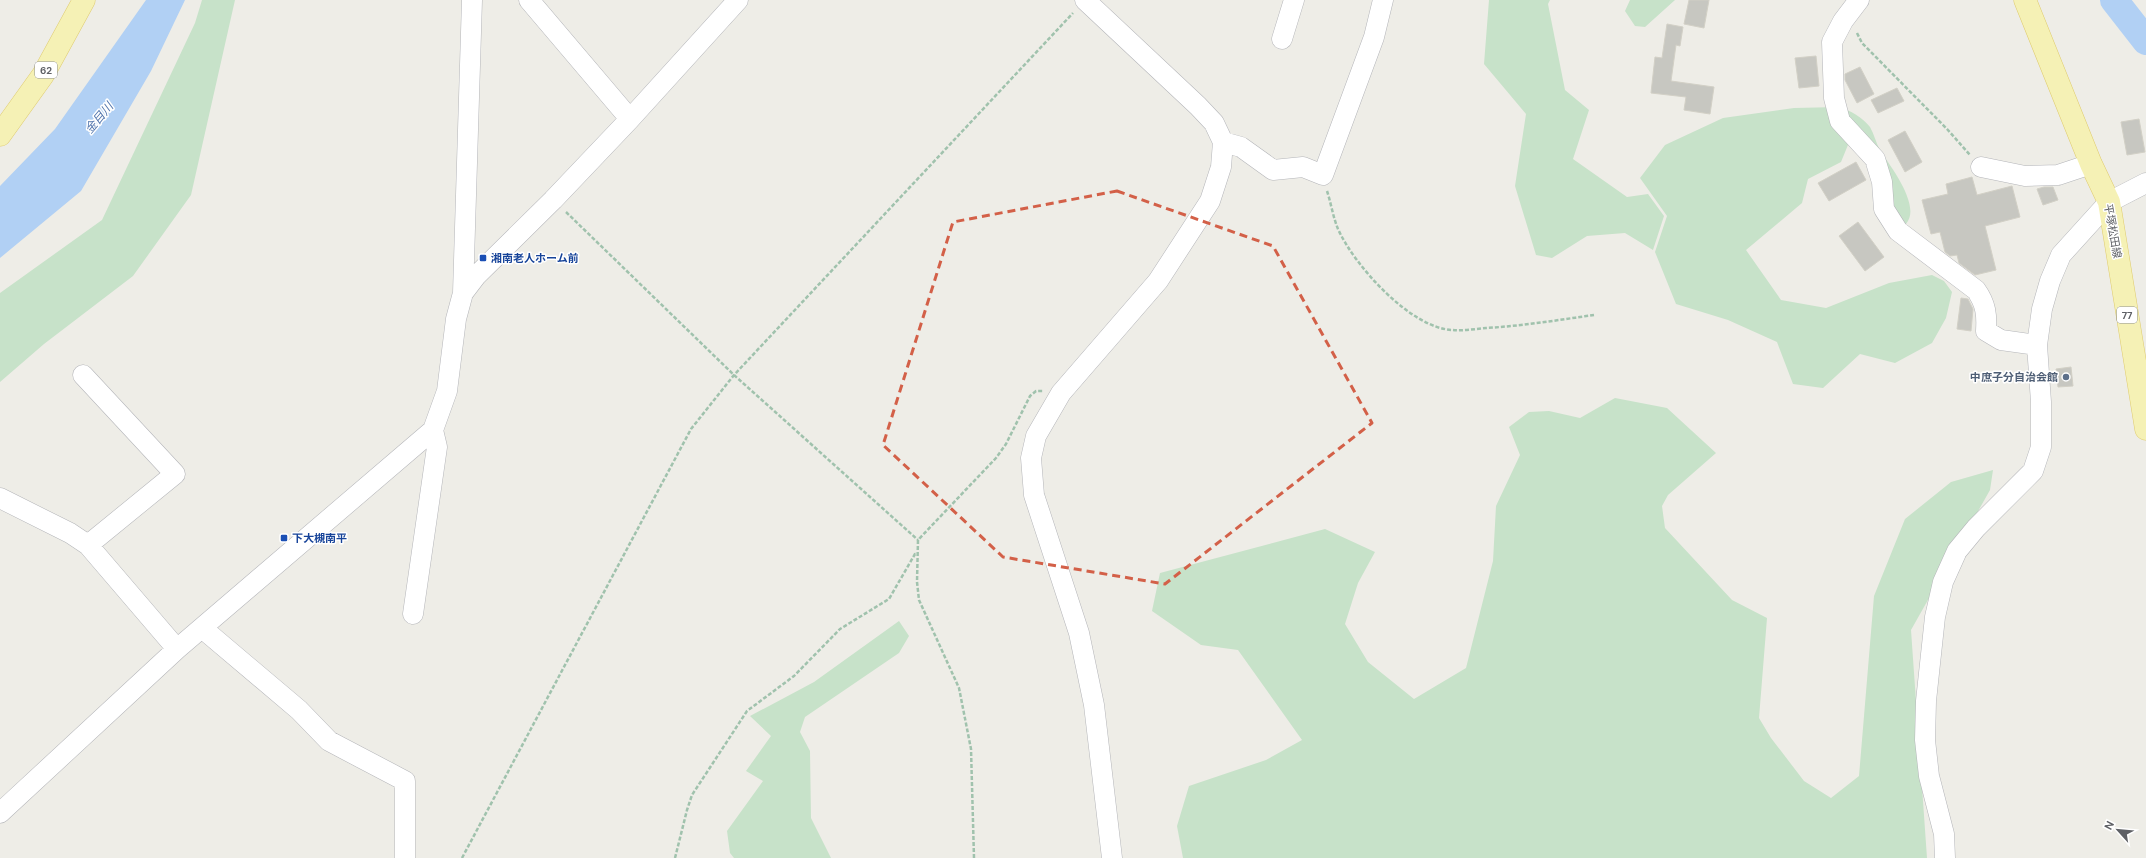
<svg xmlns="http://www.w3.org/2000/svg" width="2146" height="858" font-family="'DM Sans','Noto Sans JP',sans-serif">
	<style>
		.green { fill: #c7e2c9 }
		.water { fill: #b1d0f4 }
		.lines { fill: none; stroke-linecap: round; stroke-linejoin: round }
		.river { stroke: #b1d0f4; stroke-width: 28 }
		.building { fill: #c7c7c1; stroke: #d2d0c6 }
		.minor-casing { stroke: #b4b5b9; stroke-width: 21 }
		.major-casing { stroke: #dfcb6e; stroke-width: 23 }
		.path { stroke: #a0c2ad; stroke-width: 2.5; stroke-dasharray: 4 2; stroke-linecap: butt }
		.minor { stroke: #fff; stroke-width: 20 }
		.major { stroke: #f5f1b5; stroke-width: 22 }
		.marked { fill: none; stroke: #d36048; stroke-width: 3; stroke-dasharray: 8 5; stroke-linejoin: round }
		.transit-dot { fill: #1a4fb4; stroke: #fff; stroke-width: 1.5 }
		.service-dot { fill: #5c6f8a; stroke: #fff; stroke-width: 1.5 }
		.labels { text-anchor: middle; stroke-width: 3; stroke-linejoin: round; paint-order: stroke }
		.shield { fill: #fff; stroke: #8e9093; stroke-width: 1 }
		.shield-label { font-size: 10px; font-weight: bold; fill: #5e6065 }
		.street-label { font-size: 11px; fill: #5e6065; stroke: #fff }
		.transit-label { font-size: 11px; font-weight: bold; fill: #164399; stroke: #fff; text-anchor: start }
		.service-label { font-size: 11px; font-weight: bold; fill: #4e5e75; stroke: #fff; text-anchor: end }
		.water-label { font-size: 12px; font-style: italic; fill: #5376ad; stroke: #fff }
	</style>
	<rect width="100%" height="100%" fill="#eeede7"/>
	<!-- green -->
	<path class="green" d="M202 0H235L191 195 133 276 44 344 0 382V293L102 220 195 23Z
		M1489 0H1550L1548 4 1565 90 1589 110 1573 159 1627 197 1648 194 1664 216 1653 250 1625 233 1587 236 1552 258 1536 255 1515 186 1526 114 1484 64Z
		M1630 0H1675L1645 27 1635 26 1625 11Z
		M1839 107C1850 110 1863 118 1870 127 1874 134 1876 143 1880 150 1890 166 1922 206 1906 224H1898L1869 163 1850 140 1841 162 1808 179 1802 203 1746 250 1781 300 1826 308 1889 283 1932 275 1944 281 1952 292 1946 318 1932 343 1895 363 1860 354 1823 388 1793 384 1777 342 1728 320 1676 304 1655 252 1667 216 1640 178 1665 145 1723 118 1794 108Z
		M1615 398 1667 408 1716 453 1668 495 1662 506 1665 528 1732 600 1767 618 1759 718 1771 738 1804 781 1831 798 1859 776 1874 596 1905 519 1951 482 1993 470 1990 490 1911 630 1927 858H1183L1177 826 1189 786 1266 760 1302 740 1238 650 1201 645 1152 611 1160 573 1325 529 1375 552 1358 583 1345 624 1368 662 1414 699 1466 668 1493 561 1496 506 1520 455 1509 427 1529 412 1549 411 1580 418Z
		M899 621 909 636 899 653 805 717 800 732 810 751 811 818 831 858H734L730 853 727 831 763 781 746 771 771 736 750 716 814 682Z"/>
	<!-- water -->
	<path class="water" d="M146 0H185L151 71 81 191 0 258V186L55 129Z"/>
	<g class="lines">
		<!-- river -->
		<path class="river" d="M2114 0 2146 41"/>
	</g>
	<!-- building -->
	<path class="building" d="M1689 0H1709L1704 28 1684 24Z
		M1667 24 1683 27 1680 46 1676 45 1671 81 1714 87 1710 114 1684 110 1686 97 1651 93 1655 57 1662 58Z
		M1816 56 1819 86 1799 88 1795 58Z
		M1860 67 1874 94 1857 103 1845 80V74Z
		M1897 88 1904 101 1878 113 1871 100Z
		M2139 119 2145 152 2127 155 2121 122Z
		M1905 131 1922 162 1905 172 1888 140Z
		M1856 162 1866 180 1829 201 1818 183Z
		M1972 177 1977 195 2012 186 2020 217 1985 226 1996 270 1975 275 1959 263 1957 255 1950 256 1945 252 1940 232 1931 234 1922 200 1948 194 1946 184Z
		M2044 187H2053L2058 200 2043 205 2037 189Z
		M1858 222 1884 257 1865 271 1839 236Z
		M1961 298 1968 299 1973 309 1971 331 1957 329Z
		M2071 367 2073 386 2058 387 2056 369Z"/>
	<g class="lines">
		<defs>
			<path id="minor" d="M529 0 630 119
				M1085 0 1198 106 1214 123 1223 142 1221 167 1210 201 1158 281 1061 393 1036 436 1031 458 1034 495 1079 633 1094 705 1112 858
				M1859 0 1843 21 1832 42 1834 98 1840 121 1875 159 1882 182 1884 209 1898 231 1976 290C1986 304 1987 315 1986 331L2001 340 2037 345
				M1282 39 1294 0
				M1223 142 1241 147 1273 170 1303 167 1323 175 1374 37 1383 0
				M1981 167 2025 176 2058 175 2091 164
				M463 293 472 0
				M83 375 175 474 88 545
				M0 498 70 533 88 545 177 649
				M413 614 437 447 433 430
				M202 628 299 710 329 741 405 781V858
				M0 813 177 649 433 430 447 391 456 319 463 293 476 276 553 200 630 119 738 0
				M1945 858 1944 834 1929 776 1925 740 1926 701 1935 617 1943 582 1957 551 1976 528 2033 471 2041 447V402L2037 345 2042 309 2050 281 2061 255 2109 202 2146 183"/>
			<path id="major" d="M2025 0 2091 164 2109 202 2146 429
				M0 135 43 75 84 0"/>
		</defs>
		<!-- minor casing -->
		<use href="#minor" class="minor-casing"/>
		<!-- major casing -->
		<use href="#major" class="major-casing"/>
		<!-- path -->
		<path class="path" d="M1857 33 1862 43 1947 129 1970 155
			M1327 191C1331 203 1333 217 1338 229 1354 265 1411 329 1453 330 1463 331 1475 329 1486 328 1522 326 1558 320 1594 315
			M566 212 734 375 918 540
			M462 858 691 429 734 375 1073 13
			M675 858 687 810 692 795 747 711 794 676 840 629 889 599 915 554H918
			M974 858 971 749 959 688 919 600 917 582 918 540 996 458 1006 444 1030 396 1036 391H1043"/>
		<!-- minor -->
		<use href="#minor" class="minor"/>
		<!-- major -->
		<use href="#major" class="major"/>
	</g>
	<!-- marked area -->
	<path class="marked" d="M1117 191 1273 246 1372 423 1165 584 1003 557 883 445 953 222Z"/>
	<!-- markers -->
	<g class="transit-dot">
		<rect x="479" y="254" width="8" height="8" rx="2"/>
		<rect x="280" y="534" width="8" height="8" rx="2"/>
	</g>
	<circle class="service-dot" cx="2066" cy="377" r="4"/>
	<g class="labels">
		<!-- shield labels -->
		<g class="shield">
			<rect x="35" y="62" width="22" height="16" rx="3"/>
			<rect x="2117" y="307" width="20" height="16" rx="3"/>
		</g>
		<g class="shield-label">
			<text x="46" y="74">62</text>
			<text x="2127" y="319">77</text>
		</g>
		<!-- street labels -->
		<g class="street-label">
			<text transform="translate(2113 231) rotate(80)" y="4">平塚松田線</text>
		</g>
		<!-- transit labels -->
		<g class="transit-label">
			<text x="491" y="262">湘南老人ホーム前</text>
			<text x="292" y="542">下大槻南平</text>
		</g>
		<!-- service labels -->
		<g class="service-label">
			<text x="2058" y="381">中庶子分自治会館</text>
		</g>
		<!-- water labels -->
		<g class="water-label">
			<text transform="translate(99 118) rotate(-50)" y="4">金目川</text>
		</g>
	</g>
	<!-- north arrow -->
	<g transform="translate(2118 830) rotate(297)" stroke="#ffffff" stroke-width="3" paint-order="stroke">
	<path d="M0-3L7 15L0 10L-7 15Z" fill="#5e6065"/>
	<text y="-6" font-size="11" font-weight="bold" text-anchor="middle" fill="#5e6065">N</text>
	</g>
</svg>
